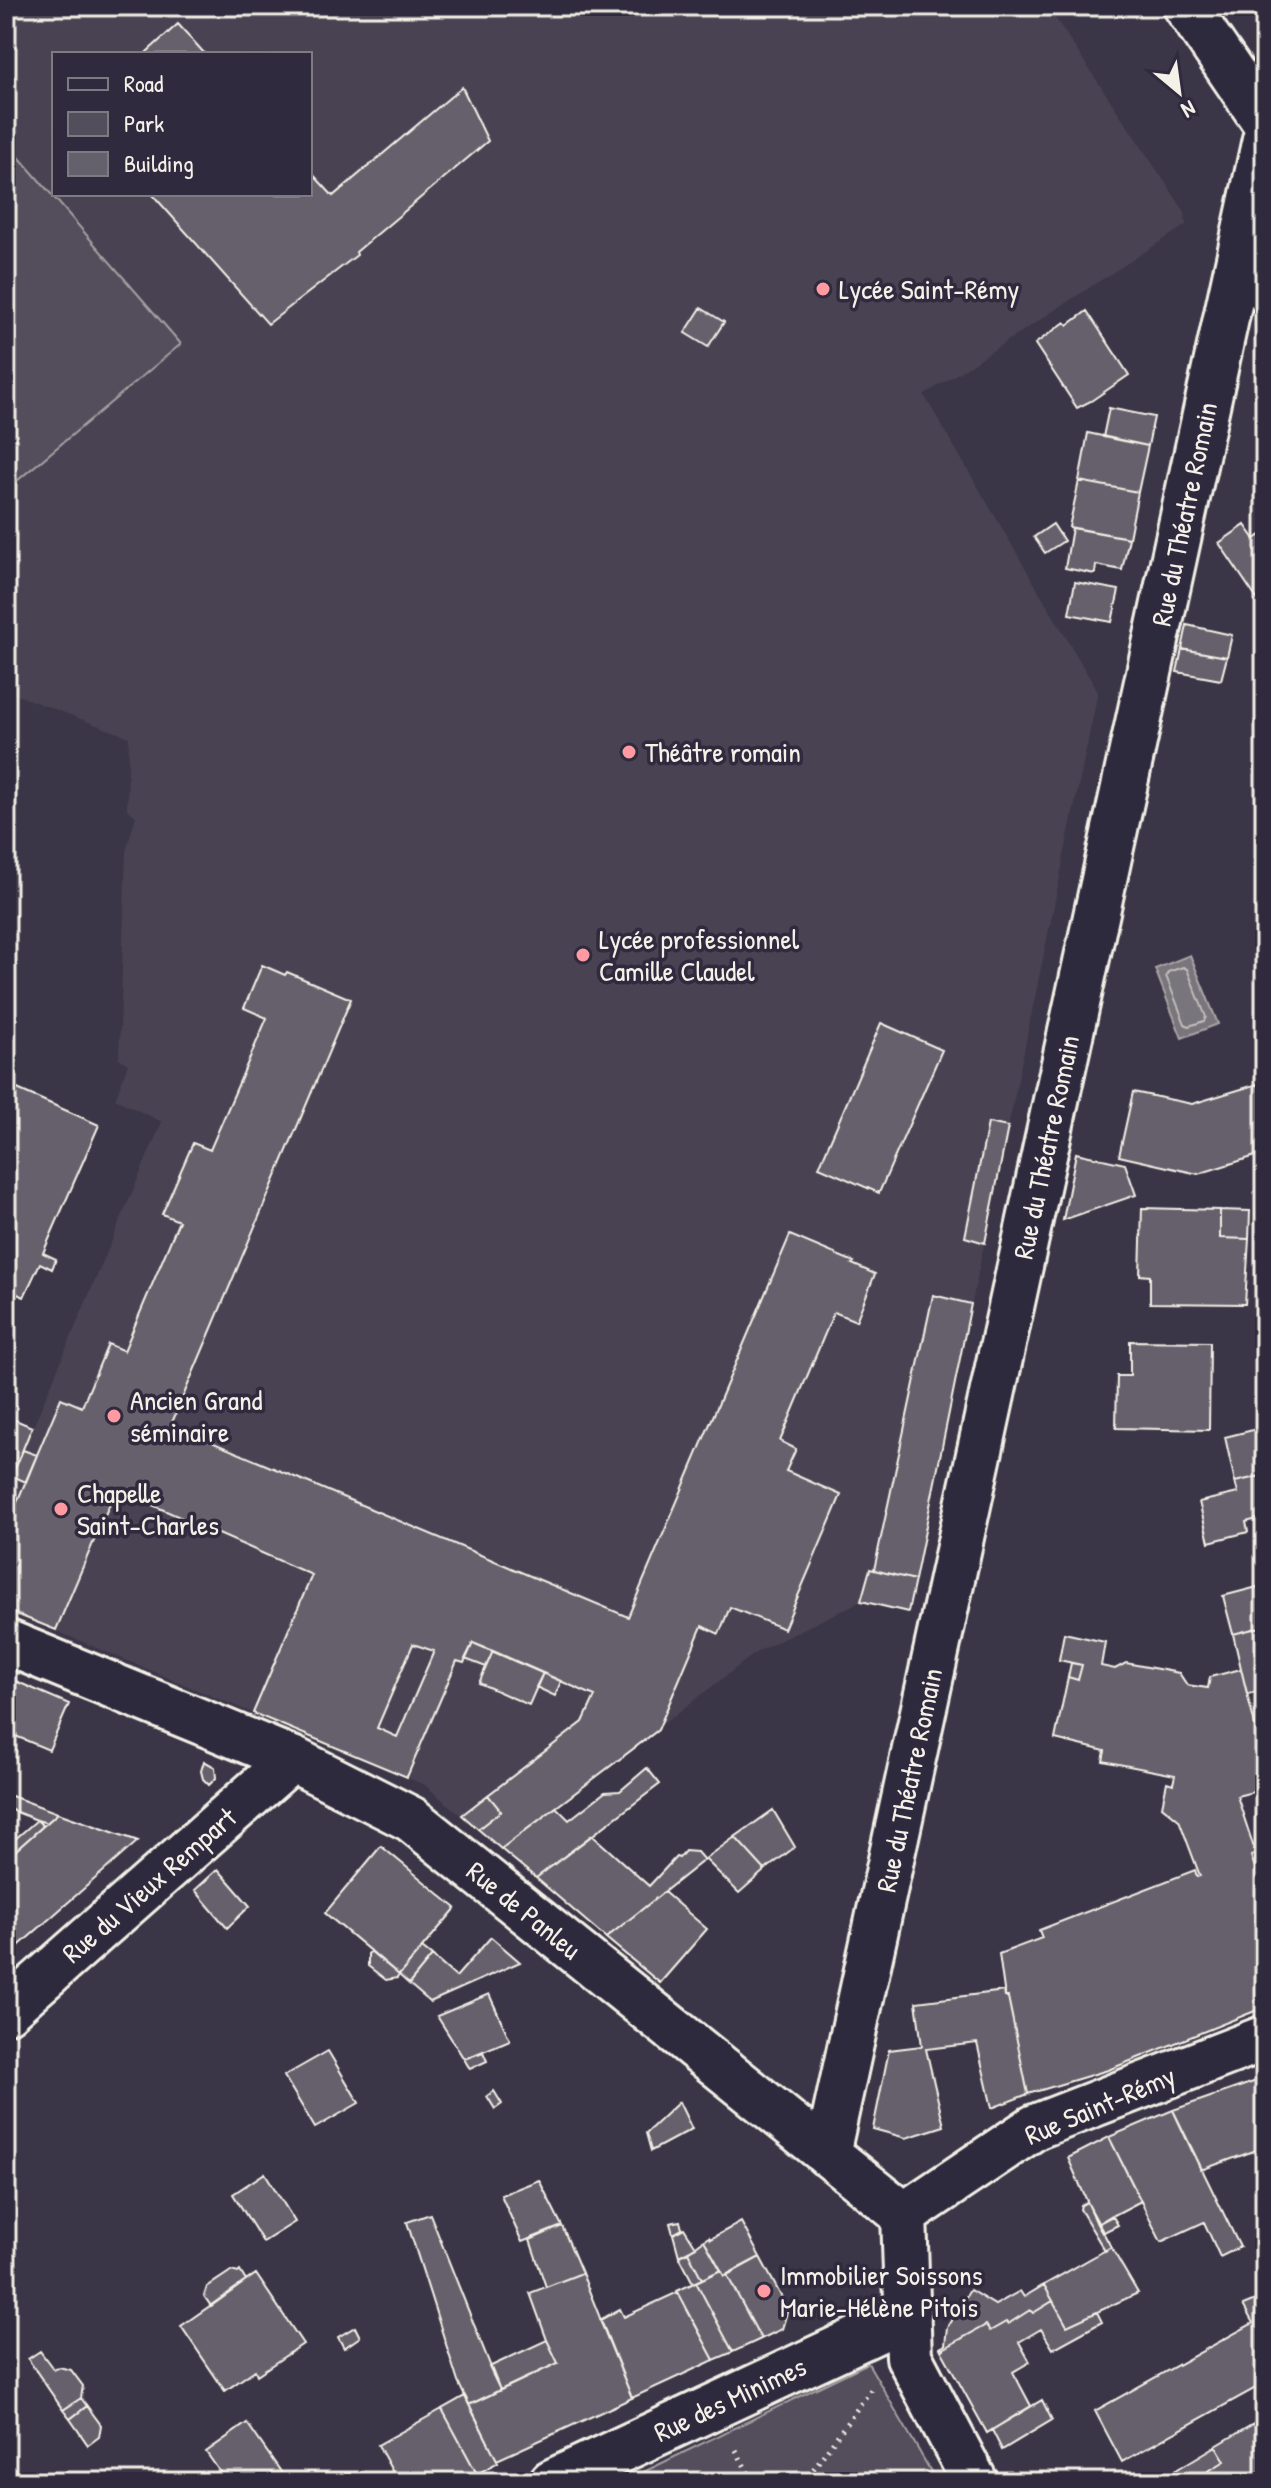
<svg xmlns="http://www.w3.org/2000/svg" width="1271" height="2488" font-family="'Patrick Hand',sans-serif">
	<style>
		.built { fill: #484352; fill-rule: evenodd }
		.green { fill: #534e5c; stroke: #a4a0a2; stroke-width: 2 }
		.water { fill: #78747b; stroke: #aaa6a7; stroke-width: 2 }
		.lines { fill: none; stroke-linecap: round; stroke-linejoin: round }
		.shore { stroke: #c2bfbc; stroke-width: 2 }
		.building { fill: #65616c; stroke: #f4f1e8; stroke-width: 2; fill-rule: evenodd }
		.lane-casing { stroke: #f4f1e8; stroke-width: 34 }
		.street-casing { stroke: #f4f1e8; stroke-width: 50 }
		.secondary-casing { stroke: #f4f1e8; stroke-width: 50 }
		.path { stroke: #f4f1e8; stroke-width: 5; stroke-dasharray: 2 6; stroke-linecap: butt }
		.lane { stroke: #2f2a3d; stroke-width: 28 }
		.street { stroke: #2f2a3d; stroke-width: 44 }
		.secondary { stroke: #2f2a3d; stroke-width: 44 }
		.poi-dot { fill: #ff9aa2; stroke: #2f2a3d; stroke-width: 3 }
		.labels { text-anchor: middle; stroke-width: 7; stroke-linejoin: round; paint-order: stroke }
		.poi-label { font-size: 28px; fill: #f4f1e8; stroke: #2f2a3d; text-anchor: start }
		.street-label { font-size: 28px; fill: #f4f1e8; stroke: #2f2a3d }
	</style>
	<rect width="100%" height="100%" fill="#3b3647"/>
	<filter id="ink" filterUnits="userSpaceOnUse"><feTurbulence type="fractalNoise" baseFrequency=".0125" numOctaves="2"/><feDisplacementMap in="SourceGraphic" scale="16" xChannelSelector="R" yChannelSelector="G"/><feConvolveMatrix kernelMatrix="1 2 1 2 8 2 1 2 1" color-interpolation-filters="sRGB"/></filter>
	<g filter="url(#ink)">
		<!-- built -->
		<path class="built" d="M6 6H1047L1185 212 1186 225 924 395 1098 692 908 1612 861 1601 758 1651 501 1849 425 1785 6 1610V1491L162 1122 115 1099 128 1064 119 1058 126 852 136 816 127 809 129 737 6 691ZM54 54H310V194H54Z"/>
		<!-- green -->
		<path class="green" d="M6 142 181 344 6 490Z
			M868 2363 937 2482H623Z"/>
		<!-- water -->
		<path class="water" d="M1190 955 1218 1024 1182 1038 1155 969Z"/>
		<g class="lines">
			<!-- shore -->
			<path class="shore" d="M1183 967 1187 969 1206 1017 1204 1021 1189 1026 1185 1024 1166 976 1168 972Z"/>
		</g>
		<!-- building -->
		<path class="building" d="M178 24 205 54H145L148 51Z
			M462 87 488 141 356 252 357 255 268 324 152 194H310V171L333 196Z
			M701 308 724 322 708 347 685 333Z
			M1087 311 1129 375 1091 401 1077 408 1035 344 1065 322 1068 325Z
			M1109 408 1154 417 1148 446 1103 437Z
			M1088 433 1148 446 1138 492 1079 481Z
			M1079 481 1138 492 1129 538 1069 527Z
			M1053 524 1064 541 1045 553 1034 537Z
			M1245 525 1255 539 1265 532V611L1219 543Z
			M1072 528 1129 538 1122 570 1096 565 1095 574 1065 568Z
			M1075 582 1119 590 1112 622 1069 614Z
			M1187 625 1232 635 1227 657 1182 649Z
			M1182 649 1227 657 1221 680 1177 672Z
			M262 965 285 975 287 972 351 999 171 1425 628 1617 790 1235 854 1262 852 1264 875 1274 856 1321 834 1312 780 1441 796 1449 786 1471 841 1495 784 1629 730 1607 719 1634 702 1626 658 1730 501 1849 478 1829 501 1811 488 1795 583 1722 595 1696 473 1643 464 1663 457 1661 407 1777 253 1713 312 1575 116 1489 56 1630 6 1610V1528L61 1398 82 1407 108 1344 124 1351 179 1221 162 1214 193 1143 210 1150 267 1018 244 1008ZM413 1644 434 1651 397 1737 377 1728Z
			M881 1023 942 1050 879 1193 819 1167Z
			M6 1084 99 1125 43 1253 56 1259 52 1269 40 1263 24 1297 6 1289Z
			M1258 1084 1265 1104V1153L1198 1174 1119 1156 1133 1092 1192 1104Z
			M988 1123 1008 1127 985 1243 965 1237Z
			M1076 1153 1125 1164 1136 1195 1063 1220Z
			M1142 1208 1220 1210V1238L1249 1239 1245 1304 1150 1303V1276L1140 1275Z
			M1220 1210 1250 1211 1249 1239 1220 1238Z
			M933 1295 971 1304 915 1580 874 1570Z
			M1130 1341 1210 1342 1209 1430 1116 1428 1117 1376H1130Z
			M6 1416 32 1427 12 1476 6 1473Z
			M1265 1427V1475L1235 1482 1225 1437Z
			M23 1450 37 1455 26 1482 12 1476Z
			M1265 1475V1517L1246 1522 1248 1532 1209 1542 1199 1502 1238 1493 1235 1482Z
			M870 1569 915 1580 908 1612 861 1601Z
			M1265 1585V1626L1233 1634 1223 1596Z
			M1265 1626V1690L1247 1694 1233 1634Z
			M1064 1633 1105 1642 1101 1666 1115 1669 1126 1663 1179 1673 1187 1685 1208 1688 1210 1677 1241 1669 1265 1765V1789L1237 1796 1256 1854 1251 1856 1265 1896V2007L1108 2070 1028 2094 1008 1997H1005L999 1954 1042 1938 1039 1930 1195 1870 1197 1877 1200 1876 1179 1820 1162 1806 1167 1782 1173 1784 1175 1775 1103 1761 1105 1751 1055 1739 1068 1677 1078 1680 1082 1665 1059 1660Z
			M473 1643 493 1651 486 1667 465 1659Z
			M493 1651 543 1673 529 1705 479 1683Z
			M1071 1663 1082 1665 1078 1680 1068 1677Z
			M543 1673 561 1681 555 1696 536 1687Z
			M6 1677 69 1704 49 1750 6 1732Z
			M204 1761 215 1767 216 1778 209 1785 203 1779 201 1771Z
			M647 1768 660 1784 536 1878 501 1849 556 1807 569 1820 605 1792 620 1791Z
			M6 1794 58 1813 47 1823 37 1820 6 1808Z
			M488 1795 501 1811 478 1829 462 1815Z
			M773 1810 795 1847 765 1870 735 1837Z
			M58 1813 138 1841 6 1957V1859Z
			M37 1820 43 1826 6 1859V1847Z
			M592 1835 649 1886 676 1857 679 1858 685 1851 697 1852 704 1860 606 1938 536 1878Z
			M735 1837 765 1870 739 1893 705 1859Z
			M381 1846 456 1908 399 1975 325 1913Z
			M1265 1851V1881L1256 1854Z
			M218 1869 250 1906 227 1928 195 1890Z
			M664 1892 707 1929 660 1983 606 1938Z
			M491 1937 520 1962 430 2002 409 1984 432 1956 456 1977Z
			M422 1948 432 1956 409 1984 399 1975Z
			M371 1951 399 1975 397 1978 386 1980 368 1966V1954Z
			M1005 1991V1997H1008L1028 2094 992 2108 977 2043 926 2049 944 2126 906 2138 873 2129 889 2050 922 2046 916 2002Z
			M489 1994 510 2040 464 2059 437 2016Z
			M328 2051 359 2103 315 2128 284 2076Z
			M483 2052 487 2061 470 2069 464 2059Z
			M1265 2078V2147L1201 2170 1173 2110Z
			M494 2091 502 2104 495 2109 487 2096Z
			M679 2102 692 2129 651 2151 646 2133Z
			M1173 2110 1240 2247 1220 2257 1204 2222 1161 2242 1109 2137Z
			M1109 2137 1141 2201 1097 2224 1068 2158Z
			M265 2173 295 2222 263 2242 233 2194Z
			M539 2180 562 2226 522 2242 501 2195Z
			M1087 2202 1111 2247 1105 2251 1080 2209 1081 2205Z
			M430 2214 500 2390 469 2405 458 2382 407 2222Z
			M1112 2215 1118 2225 1102 2233 1097 2224Z
			M680 2221 682 2229 673 2234 670 2223Z
			M741 2222 760 2257 724 2276 704 2240 709 2237 710 2239Z
			M562 2226 582 2273 546 2287 530 2240Z
			M684 2228 696 2247 679 2256 673 2234Z
			M704 2240 721 2270 702 2279 688 2252Z
			M1111 2247 1138 2293 1067 2326 1044 2285Z
			M688 2252 702 2279 693 2283 679 2256Z
			M760 2257 788 2309 782 2329 761 2339 727 2275Z
			M721 2270 724 2276 727 2275 761 2339 733 2352 696 2282Z
			M231 2271 238 2273 240 2271 246 2281 211 2306 204 2296 207 2287Z
			M582 2273 632 2398 497 2460 469 2405 558 2363 547 2340 530 2293Z
			M256 2274 303 2344 257 2375 255 2370 225 2391 181 2326Z
			M696 2282 733 2352 714 2360 677 2291Z
			M1044 2285 1053 2301 1033 2313 1030 2310 1008 2324 1006 2322 990 2331 986 2325 941 2350 940 2348 945 2345 947 2327 970 2290 995 2305 1020 2291 1024 2297Z
			M678 2292 714 2360 632 2398 600 2320 620 2309 624 2317Z
			M1265 2296V2383L1122 2462 1095 2411 1253 2323 1243 2305Z
			M1053 2301 1067 2326 1097 2312 1102 2322 1053 2349 1041 2329 1019 2342 1030 2362 1013 2372 1031 2406 987 2433 941 2350 986 2325 990 2331 1006 2322 1008 2324 1030 2310 1033 2313Z
			M355 2327 360 2337 344 2348 338 2337Z
			M547 2340 558 2363 500 2390 489 2367Z
			M40 2351 54 2370 59 2367 71 2370 83 2386 81 2398 63 2410 28 2359Z
			M465 2396 498 2462 477 2474 442 2409Z
			M81 2398 87 2406 70 2419 63 2410Z
			M1042 2400 1052 2420 1002 2450 992 2430Z
			M87 2406 101 2425 99 2437 88 2445 70 2419Z
			M442 2409 477 2474 462 2482H398L378 2445Z
			M1265 2417V2470L1244 2482H1190L1225 2461 1216 2446Z
			M247 2423 286 2479 289 2477 292 2482H227L206 2452Z
			M1216 2446 1225 2461 1190 2482H1156Z
			M1265 2470V2482H1244Z
			M221 2474 227 2482H214L215 2479Z"/>
		<g class="lines">
			<defs>
				<path id="lane" d="M1238 262 1265 301"/>
				<path id="street" d="M6 1642 292 1759 411 1819 904 2215 909 2357 975 2482
					M6 2011 292 1759
					M827 2154 1265 139
					M904 2215 1035 2127 1265 2038
					M552 2482 908 2316"/>
				<path id="secondary" d="M1186 6 1265 122"/>
			</defs>
			<!-- lane casing -->
			<use href="#lane" class="lane-casing"/>
			<!-- street casing -->
			<use href="#street" class="street-casing"/>
			<!-- secondary casing -->
			<use href="#secondary" class="secondary-casing"/>
			<!-- path -->
			<path class="path" d="M736 2450 753 2482
				M804 2482 872 2388"/>
			<!-- lane -->
			<use href="#lane" class="lane"/>
			<!-- street -->
			<use href="#street" class="street"/>
			<!-- secondary -->
			<use href="#secondary" class="secondary"/>
		</g>
	</g>
	<!-- markers -->
	<g class="poi-dot">
		<circle cx="823" cy="289" r="8"/>
		<circle cx="629" cy="752" r="8"/>
		<circle cx="583" cy="955" r="8"/>
		<circle cx="114" cy="1416" r="8"/>
		<circle cx="61" cy="1509" r="8"/>
		<circle cx="764" cy="2291" r="8"/>
	</g>
	<g class="labels">
		<!-- poi labels -->
		<g class="poi-label">
			<text x="839" y="299">Lycée Saint-Rémy</text>
			<text x="645" y="762">Théâtre romain</text>
			<text x="599" y="949">Lycée professionnel<tspan x="599" dy="32">Camille Claudel</tspan></text>
			<text x="130" y="1410">Ancien Grand<tspan x="130" dy="32">séminaire</tspan></text>
			<text x="77" y="1503">Chapelle<tspan x="77" dy="32">Saint-Charles</tspan></text>
			<text x="780" y="2285">Immobilier Soissons<tspan x="780" dy="32">Marie-Hélène Pitois</tspan></text>
		</g>
		<!-- street labels -->
		<g class="street-label">
			<text transform="translate(1184 514) rotate(-78)" y="10">Rue du Théatre Romain</text>
			<text transform="translate(1046 1147) rotate(-78)" y="10">Rue du Théatre Romain</text>
			<text transform="translate(909 1780) rotate(-78)" y="10">Rue du Théatre Romain</text>
			<text transform="translate(149 1885) rotate(-41)" y="10">Rue du Vieux Rempart</text>
			<text transform="translate(524 1910) rotate(39)" y="10">Rue de Panleu</text>
			<text transform="translate(1100 2105) rotate(-23)" y="10">Rue Saint-Rémy</text>
			<text transform="translate(730 2399) rotate(-25)" y="10">Rue des Minimes</text>
		</g>
	</g>
	<!-- margin -->
	<rect width="1271" height="2488" fill="none" stroke="#2f2a3d" stroke-width="32"/>
	<rect x="16" y="16" width="1239" height="2456" fill="none" stroke="#f4f1e8" stroke-width="3" filter="url(#ink)"/>
	<!-- legend -->
	<rect x="52" y="52" width="260" height="144" fill="#2f2a3d" stroke="#7e7a81" stroke-width="2"/>
	<rect x="68" y="78" width="40" height="12" fill="#2f2a3d" stroke="#7e7a81" stroke-width="2"/>
	<text x="124" y="92" font-size="24" fill="#f4f1e8">Road</text>
	<rect x="68" y="112" width="40" height="24" fill="#534e5c" stroke="#7e7a81" stroke-width="2"/>
	<text x="124" y="132" font-size="24" fill="#f4f1e8">Park</text>
	<rect x="68" y="152" width="40" height="24" fill="#65616c" stroke="#7e7a81" stroke-width="2"/>
	<text x="124" y="172" font-size="24" fill="#f4f1e8">Building</text>
	<!-- north arrow -->
	<g transform="translate(1179 92) rotate(151)" stroke="#2f2a3d" stroke-width="6" paint-order="stroke">
	<path d="M0-6L14 30L0 20L-14 30Z" fill="#f4f1e8"/>
	<text y="-12" font-size="22" font-weight="bold" text-anchor="middle" fill="#f4f1e8">N</text>
	</g>
</svg>
